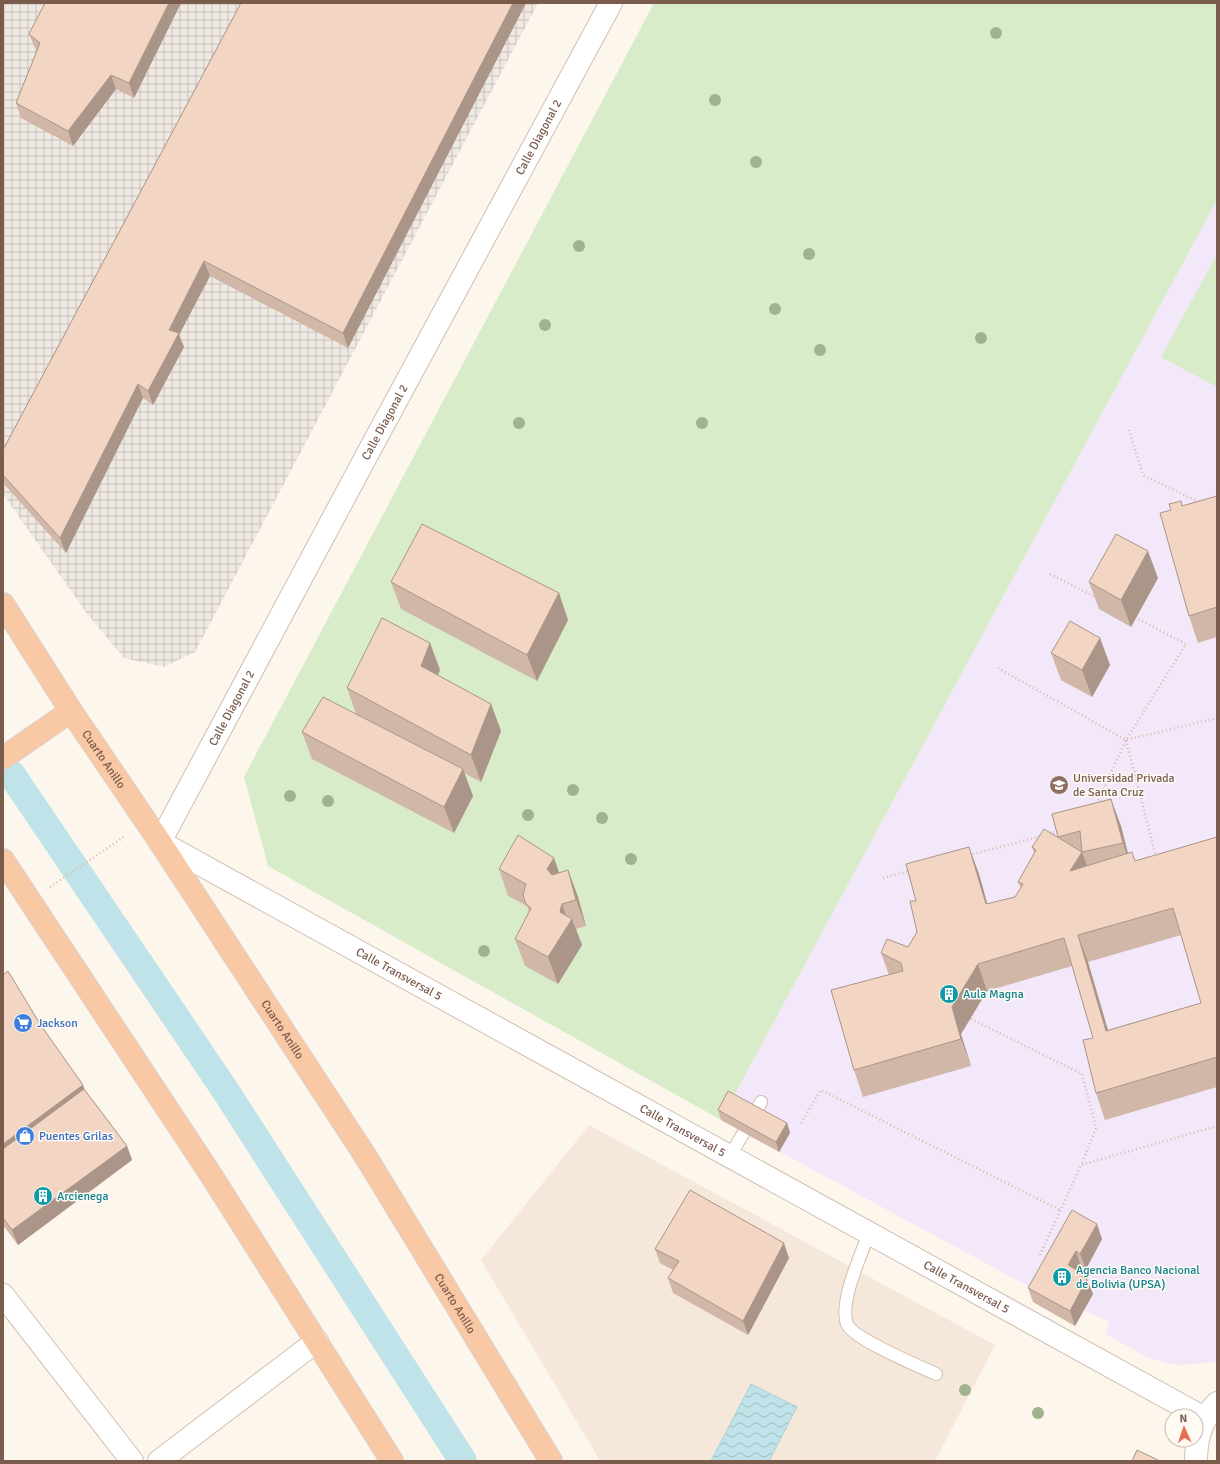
<svg xmlns="http://www.w3.org/2000/svg" width="1220" height="1464" font-family="Signika,sans-serif">
	<style>
		.residential { fill: #f5e8da }
		.industrial { fill: url(#industrial-grid) }
		.education { fill: #f3e8fa }
		.grass { fill: #d8ecc9 }
		.water { fill: url(#water-waves); stroke: #a5d3da }
		.lines { fill: none; stroke-linecap: round; stroke-linejoin: round }
		.canal { stroke: #bfe3e8; stroke-width: 28 }
		.service-casing { stroke: #d1beb0; stroke-width: 14 }
		.minor-casing { stroke: #d1beb0; stroke-width: 24 }
		.tertiary-casing { stroke: #d1beb0; stroke-width: 24 }
		.secondary-casing { stroke: #d6c0b0; stroke-width: 24 }
		.trunk-casing { stroke: #dad1cd; stroke-width: 24 }
		.path { stroke: #d9b8a5; stroke-width: 2.5; stroke-dasharray: 1 3; stroke-linecap: butt }
		.service { stroke: #fff; stroke-width: 12 }
		.minor { stroke: #fff; stroke-width: 22 }
		.tertiary { stroke: #fff; stroke-width: 22 }
		.secondary { stroke: #fff; stroke-width: 22 }
		.trunk { stroke: #f9c8a4; stroke-width: 22 }
		.tree { fill: #a0b28e }
		.wall { fill: #d1b7a8; fill-rule: evenodd }
		.shaded-wall { fill: #aa9588 }
		.building { fill: #f3d5c3; stroke: #aa9588; fill-rule: evenodd }
		.labels { text-anchor: middle; stroke-width: 3; stroke-linejoin: round; paint-order: stroke }
		.street-label { font-size: 12px; fill: #7a5c4d; stroke: #fffaf3 }
		.education-label { font-size: 12px; fill: #785e54; stroke: #fffaf3; text-anchor: start }
		.culture-label { font-size: 12px; fill: #0d838f; stroke: #fffaf3; text-anchor: start }
		.shop-label { font-size: 12px; fill: #366cbe; stroke: #fffaf3; text-anchor: start }
	</style>
	<defs>
		<pattern id="industrial-grid" width="8" height="8" patternUnits="userSpaceOnUse"><rect width="8" height="8" fill="#efe9e4"/><path d="M0 4h8M4 0v8" fill="none" stroke="#c7c0bb"/></pattern>
		<pattern id="water-waves" width="16" height="10" patternUnits="userSpaceOnUse"><rect width="16" height="10" fill="#bfe3e8"/><path d="M0 5q4-4 8 0t8 0" fill="none" stroke="#a0bbbe"/></pattern>
	</defs>
	<rect width="100%" height="100%" fill="#fdf6ec"/>
	<!-- residential -->
	<path class="residential" d="M589 1125 995 1345 935 1461H600L481 1260Z"/>
	<!-- industrial -->
	<path class="industrial" d="M3 3H538L195 652 164 667 124 658 88 615 3 494Z"/>
	<!-- education -->
	<path class="education" d="M1217 200V1362L1183 1365 1165 1363 1147 1357 1105 1334 1109 1322 1084 1310 1075 1326 1033 1302 1039 1292 721 1120Z"/>
	<!-- grass -->
	<path class="grass" d="M654 3H1217V200L721 1120 268 866 244 777Z
		M1217 254V387L1161 357Z"/>
	<!-- water -->
	<path class="water" d="M751 1384 797 1407 769 1461H711Z"/>
	<g class="lines">
		<!-- canal -->
		<path class="canal" d="M12 775 225 1090 463 1461"/>
		<defs>
			<path id="service" d="M755 1113 761 1102
				M730 1156 744 1132
				M869 1233C861 1255 839 1302 847 1324 853 1339 919 1366 936 1374"/>
			<g id="minor">
				<path id="s1" d="M160 842 368 453 611 3"/>
				<path d="M3 1295 132 1461"/>
				<path d="M159 1461 317 1341"/>
			</g>
			<g id="tertiary">
				<path id="s2" d="M160 842 1206 1419"/>
			</g>
			<path id="secondary" d="M1196 1461C1196 1440 1202 1418 1217 1403"/>
			<g id="trunk">
				<path id="s3" d="M3 604 71 711 160 842 366 1157 551 1461"/>
				<path d="M3 758 71 711"/>
				<path d="M3 860 211 1175 392 1461"/>
			</g>
		</defs>
		<!-- service casing -->
		<use href="#service" class="service-casing"/>
		<!-- minor casing -->
		<use href="#minor" class="minor-casing"/>
		<!-- tertiary casing -->
		<use href="#tertiary" class="tertiary-casing"/>
		<!-- secondary casing -->
		<use href="#secondary" class="secondary-casing"/>
		<!-- trunk casing -->
		<use href="#trunk" class="trunk-casing"/>
		<!-- path -->
		<path class="path" d="M1129 430 1143 475 1201 503
			M1050 574 1097 598
			M998 668 1126 740 1217 718
			M1126 740 1156 857
			M1097 804 1126 740 1186 644 1136 618
			M1049 834 1059 831
			M969 855 1042 836
			M883 878 910 871
			M50 887 125 836
			M971 1019 1082 1074 1096 1128 1081 1165
			M801 1123 821 1090 1060 1210
			M1040 1255 1081 1165 1217 1126"/>
		<!-- service -->
		<use href="#service" class="service"/>
		<!-- minor -->
		<use href="#minor" class="minor"/>
		<!-- tertiary -->
		<use href="#tertiary" class="tertiary"/>
		<!-- secondary -->
		<use href="#secondary" class="secondary"/>
		<!-- trunk -->
		<use href="#trunk" class="trunk"/>
	</g>
	<!-- trees -->
	<g class="tree">
		<circle cx="996" cy="33" r="6"/>
		<circle cx="715" cy="100" r="6"/>
		<circle cx="756" cy="162" r="6"/>
		<circle cx="579" cy="246" r="6"/>
		<circle cx="809" cy="254" r="6"/>
		<circle cx="775" cy="309" r="6"/>
		<circle cx="545" cy="325" r="6"/>
		<circle cx="981" cy="338" r="6"/>
		<circle cx="820" cy="350" r="6"/>
		<circle cx="519" cy="423" r="6"/>
		<circle cx="702" cy="423" r="6"/>
		<circle cx="573" cy="790" r="6"/>
		<circle cx="290" cy="796" r="6"/>
		<circle cx="328" cy="801" r="6"/>
		<circle cx="528" cy="815" r="6"/>
		<circle cx="602" cy="818" r="6"/>
		<circle cx="631" cy="859" r="6"/>
		<circle cx="484" cy="951" r="6"/>
		<circle cx="965" cy="1390" r="6"/>
		<circle cx="1038" cy="1413" r="6"/>
	</g>
	<!-- wall -->
	<path class="wall" d="M45 3H181L134 98 116 89 73 146 21 118 16 103 37 51 35 48 29 34Z
		M241 3H526L348 348 210 276 179 335 184 347 153 405 143 398 66 553 3 483V450Z
		M1217 496V637L1198 643 1189 616 1171 510 1181 501 1182 506Z
		M1158 578 1131 627 1099 609 1089 582Z
		M391 582 559 593 568 620 537 681 401 609Z
		M1100 638 1110 665 1092 697 1061 680 1051 653Z
		M430 643 440 670 438 675 491 704 501 731 481 782 464 773 473 796 454 833 312 759 302 732 356 714 347 688Z
		M1052 814 1121 826 1128 853 1135 861 1217 837V1087L1105 1120 1096 1093 1093 1038 1072 966 987 991 961 1034 971 1066 863 1097 854 1070 889 975 881 953 908 947 917 932 916 901 969 847 979 874 987 904 1015 897 1021 888 1018 882 1034 853 1032 847 1058 838ZM1181 935 1201 1003 1108 1030 1088 962Z
		M554 858 559 873 568 870 578 897 586 926 576 929 582 945 558 984 525 966 515 939 529 912 527 906 508 896 499 869Z
		M3 975 40 1024 84 1089 127 1146 132 1160 18 1245 3 1225Z
		M718 1110 787 1123 790 1133 779 1152 721 1120Z
		M1072 1210 1102 1239 1086 1269 1081 1266 1078 1271 1084 1274 1093 1294 1075 1326 1033 1302 1028 1288Z
		M655 1249 789 1258 748 1335 673 1293 668 1278 673 1270 660 1263Z"/>
	<!-- shaded-wall -->
	<path class="shaded-wall" d="M169 3H181L134 98 129 83Z
		M513 3H526L348 348 343 333Z
		M111 75 116 89 73 146 68 131Z
		M204 261 210 276 179 335 184 347 153 405 148 391 169 330Z
		M138 384 143 398 66 553 60 538Z
		M1148 551 1158 578 1131 627 1121 600Z
		M559 593 568 620 537 681 527 655Z
		M1100 638 1110 665 1092 697 1082 670Z
		M430 643 440 670 430 692 421 666Z
		M491 704 501 731 481 782 471 755Z
		M463 769 473 796 454 833 444 807Z
		M1111 799 1121 826 1132 870 1123 843Z
		M969 847 979 874 995 931 986 904Z
		M1082 852 1092 879 1070 871Z
		M554 858 563 884 557 896 547 869Z
		M568 870 578 897 586 926 576 900Z
		M562 904 569 924 572 919 582 945 558 984 548 957Z
		M1078 935 1088 962 1116 1058 1106 1031Z
		M978 964 987 991 961 1034 971 1066 961 1039 952 1007Z
		M83 1085 90 1104 3 1168V1144Z
		M787 1123 790 1133 779 1152 776 1142Z
		M127 1146 132 1160 18 1245 12 1230Z
		M1097 1224 1102 1239 1086 1269 1080 1254Z
		M784 1243 789 1258 748 1335 743 1321Z
		M1076 1251 1081 1266 1073 1280 1068 1265Z
		M1084 1274 1086 1281 1087 1279 1093 1294 1075 1326 1070 1311 1082 1277Z"/>
	<!-- building -->
	<path class="building" d="M45 3H169L129 83 111 75 68 131 16 103 40 43 29 34Z
		M241 3H513L343 333 204 261 169 330 179 333 148 391 138 384 60 538 3 475V450Z
		M1217 496V607L1189 616 1160 513 1171 510 1169 504 1181 501 1182 506Z
		M422 524 559 593 527 655 391 582Z
		M1116 534 1148 551 1121 600 1089 582Z
		M382 618 430 643 421 666 491 704 471 755 347 688Z
		M1070 621 1100 638 1082 670 1051 653Z
		M323 697 463 769 444 807 302 732Z
		M1111 799 1123 843 1082 852 1080 831 1058 837 1052 814Z
		M1044 829 1082 852 1070 871 1132 852 1135 861 1217 837V1057L1096 1093 1083 1040 1093 1038 1064 938 978 964 952 1007 961 1039 854 1070 831 990 903 971 901 963 881 953 887 939 908 947 917 932 910 901H916L906 864 969 847 986 904 1015 897 1023 884 1018 882 1036 850 1032 847ZM1173 908 1201 1003 1106 1031 1078 935Z
		M518 835 554 858 547 869 552 875 568 870 576 900 562 904 560 912 572 919 548 957 515 939 531 908 526 904 523 895 526 884 499 869Z
		M8 971 40 1024 83 1085 3 1144V975Z
		M84 1089 127 1146 12 1230 3 1218V1149Z
		M728 1091 787 1123 776 1142 718 1110Z
		M690 1190 784 1243 743 1321 668 1278 679 1261 655 1249Z
		M1072 1210 1097 1224 1080 1254 1076 1251 1068 1265 1084 1274 1082 1277 1087 1279 1070 1311 1028 1288Z
		M1137 1450 1160 1461H1132Z"/>
	<!-- icons -->
	<defs>
		<symbol id="university-disc" viewBox="-11 -11 22 22"><circle r="9.5" fill="#8d6e63" stroke="#fffaf3"/><path d="M0-5L7-2L0 1L-7-2ZM-4 1L0 2.5L4 1V4Q0 6-4 4Z" fill="#fff"/></symbol>
		<symbol id="building-disc" viewBox="-11 -11 22 22"><circle r="9.5" fill="#0f9aa8" stroke="#fffaf3"/><path d="M-4-6H4V6H1V3H-1V6H-4ZM-2.5-4.3h1.7v1.8h-1.7ZM.8-4.3h1.7v1.8H.8ZM-2.5-1h1.7V.8h-1.7ZM.8-1h1.7V.8H.8Z" fill="#fff"/></symbol>
		<symbol id="supermarket-disc" viewBox="-11 -11 22 22"><circle r="9.5" fill="#3f7fe0" stroke="#fffaf3"/><path d="M-6-5.5h2.5l.6 2H6L4.5 2H-2.5L-4.4-4H-6ZM-1.5 3.2a1.3 1.3 0 1 0 .1 0ZM3 3.2a1.3 1.3 0 1 0 .1 0Z" fill="#fff"/></symbol>
		<symbol id="shop-disc" viewBox="-11 -11 22 22"><circle r="9.5" fill="#3f7fe0" stroke="#fffaf3"/><path d="M-5-2.5h2.3a2.7 3.5 0 0 1 5.4 0H5L5.5 6h-11ZM-1.5-2.5h3a1.5 2.3 0 0 0-3 0Z" fill="#fff"/></symbol>
	</defs>
	<g fill-rule="evenodd">
		<use href="#university-disc" x="1048" y="774" width="22" height="22"/>
		<use href="#building-disc" x="938" y="983" width="22" height="22"/>
		<use href="#supermarket-disc" x="12" y="1012" width="22" height="22"/>
		<use href="#shop-disc" x="14" y="1125" width="22" height="22"/>
		<use href="#building-disc" x="32" y="1185" width="22" height="22"/>
		<use href="#building-disc" x="1051" y="1266" width="22" height="22"/>
	</g>
	<g class="labels">
		<!-- street labels -->
		<g class="street-label">
			<text dy="4" stroke="none"><textPath href="#s1" startOffset="800">Calle Diagonal 2</textPath></text>
			<text dy="4" stroke="none"><textPath href="#s1" startOffset="476">Calle Diagonal 2</textPath></text>
			<text dy="4" stroke="none"><textPath href="#s1" startOffset="152">Calle Diagonal 2</textPath></text>
			<text dy="4" stroke="none"><textPath href="#s3" startOffset="185">Cuarto Anillo</textPath></text>
			<text dy="4" stroke="none"><textPath href="#s2" startOffset="273">Calle Transversal 5</textPath></text>
			<text dy="4" stroke="none"><textPath href="#s3" startOffset="509">Cuarto Anillo</textPath></text>
			<text dy="4" stroke="none"><textPath href="#s2" startOffset="597">Calle Transversal 5</textPath></text>
			<text dy="4" stroke="none"><textPath href="#s2" startOffset="921">Calle Transversal 5</textPath></text>
			<text dy="4" stroke="none"><textPath href="#s3" startOffset="833">Cuarto Anillo</textPath></text>
		</g>
		<!-- education labels -->
		<g class="education-label">
			<text x="1073" y="782">Universidad Privada<tspan x="1073" dy="14">de Santa Cruz</tspan></text>
		</g>
		<!-- culture labels -->
		<g class="culture-label">
			<text x="963" y="998">Aula Magna</text>
			<text x="57" y="1200">Arcienega</text>
			<text x="1076" y="1274">Agencia Banco Nacional<tspan x="1076" dy="14">de Bolivia (UPSA)</tspan></text>
		</g>
		<!-- shop labels -->
		<g class="shop-label">
			<text x="37" y="1027">Jackson</text>
			<text x="39" y="1140">Puentes Grilas</text>
		</g>
	</g>
	<!-- border -->
	<rect width="1220" height="1464" fill="none" stroke="#7a5c4d" stroke-width="8"/>
	<!-- north arrow -->
	<g transform="translate(1184 1428) rotate(357)"><circle r="19" fill="#fffaf3" stroke="#cabbb1"/>
	<path d="M0-3L7 15L0 10L-7 15Z" fill="#e76f51"/>
	<text y="-6" font-size="11" font-weight="bold" text-anchor="middle" fill="#7a5c4d">N</text>
	</g>
</svg>
